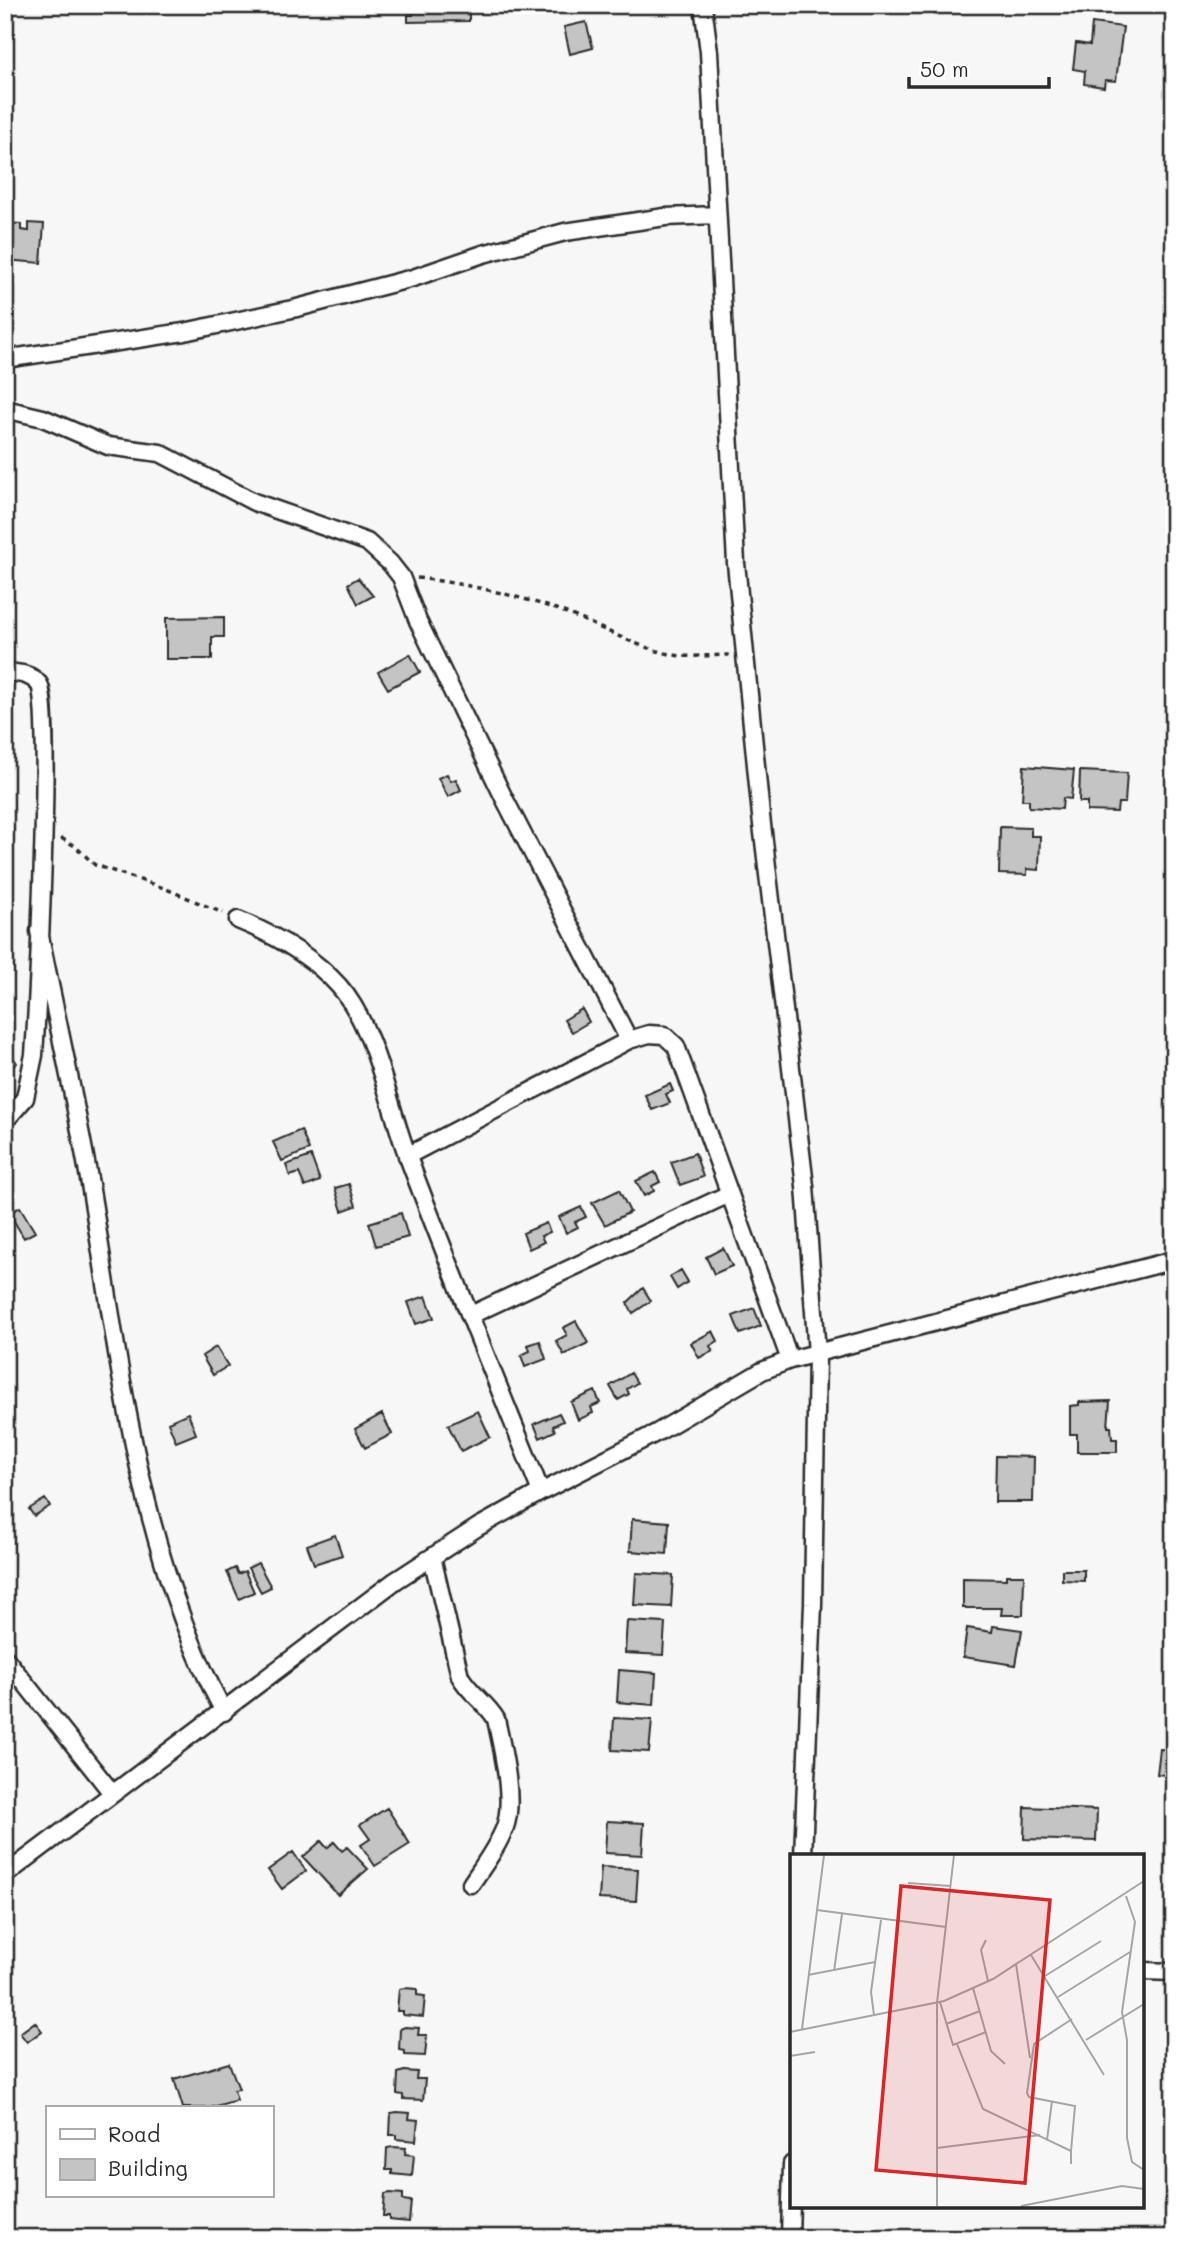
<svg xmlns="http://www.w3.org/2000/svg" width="1179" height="2243" font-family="Mali,sans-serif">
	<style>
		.building { fill: #c4c4c4; stroke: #2b2b2b; stroke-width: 2 }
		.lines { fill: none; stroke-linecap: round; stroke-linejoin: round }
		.street-casing { stroke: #2b2b2b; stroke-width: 21 }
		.path { stroke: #2b2b2b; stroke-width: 3.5; stroke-dasharray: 5 5; stroke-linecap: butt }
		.street { stroke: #fff; stroke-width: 16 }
		.inset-road { fill: none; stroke: #a5a5a5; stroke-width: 2 }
		.view { fill: #d62828; fill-opacity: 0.15; stroke: #d62828; stroke-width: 3.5 }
		.inset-edge { fill: none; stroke: #2b2b2b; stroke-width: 3.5 }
	</style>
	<rect width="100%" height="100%" fill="#f7f7f7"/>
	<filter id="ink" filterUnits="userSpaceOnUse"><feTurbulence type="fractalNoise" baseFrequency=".0143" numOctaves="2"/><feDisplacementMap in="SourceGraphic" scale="14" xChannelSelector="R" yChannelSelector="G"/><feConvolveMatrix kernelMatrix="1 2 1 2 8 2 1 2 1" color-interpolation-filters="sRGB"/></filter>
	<g filter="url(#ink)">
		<!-- building -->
		<path class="building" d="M136 5H180L136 11Z
			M413 5H469V21L408 22V15H413Z
			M586 22 593 48 570 54 564 27Z
			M1092 23 1123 27 1116 81 1105 80 1104 87 1084 84 1085 71 1073 69 1076 43 1090 45Z
			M5 223 21 224V230L29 231V223L44 224 41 263 5 260Z
			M358 578 373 596 358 604 348 584Z
			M224 617V637H212V659H166V618Z
			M410 654 420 672 388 689 378 672Z
			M1024 766 1074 770 1071 799 1063 798 1062 809 1029 807V800H1022Z
			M1080 771 1127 773 1125 803H1118L1117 812 1087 811V802H1079Z
			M447 774 451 781 456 779 461 790 448 797 438 778Z
			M1000 827 1031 828V836H1040L1039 870 1027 869V875L999 874Z
			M582 1009 589 1022 572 1032 564 1020Z
			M5 1046 17 1063 5 1072Z
			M670 1084 673 1091 666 1094 670 1103 652 1110 645 1095Z
			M301 1130 309 1150 282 1161 273 1142Z
			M695 1153 703 1177 680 1185 671 1162Z
			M311 1156 320 1181 305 1187 299 1173 290 1176 286 1165Z
			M655 1172 660 1182 652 1186 654 1191 644 1196 636 1181Z
			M349 1184 356 1206 342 1211 335 1188Z
			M619 1190 630 1212 605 1225 592 1203Z
			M20 1207 35 1232 24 1238 9 1213Z
			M581 1207 586 1217 575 1222 578 1227 566 1233 559 1217Z
			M401 1213 408 1237 376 1246 369 1223Z
			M546 1223 550 1232 541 1236 544 1242 529 1249 523 1233Z
			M723 1248 732 1266 714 1274 706 1257Z
			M681 1270 688 1282 677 1289 670 1277Z
			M643 1288 651 1301 633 1313 627 1303Z
			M426 1296 434 1318 416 1324 408 1302Z
			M754 1308 761 1326 740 1334 733 1316Z
			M576 1321 588 1343 564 1355 556 1341 567 1335 563 1328Z
			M713 1331 718 1341 710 1346 713 1351 699 1358 691 1343Z
			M540 1341 546 1359 525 1367 521 1355 530 1351 528 1345Z
			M216 1347 228 1366 213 1375 202 1356Z
			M631 1373 637 1383 627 1389 629 1394 618 1400 610 1386Z
			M595 1391 600 1403 591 1407 593 1413 578 1420 571 1402Z
			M1110 1401 1108 1427H1111L1112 1439H1117V1452H1077V1434H1070V1406L1079 1405V1402Z
			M478 1411 490 1437 461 1451 448 1425Z
			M188 1413 196 1434 176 1442 168 1422Z
			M559 1413 563 1421 553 1426 555 1431 540 1438 534 1424Z
			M382 1414 392 1434 365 1448 355 1429Z
			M996 1456 1034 1457 1033 1502H995Z
			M45 1499 50 1506 34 1516 29 1509Z
			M632 1519 669 1522 667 1554 630 1551Z
			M335 1535 342 1555 314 1564 307 1545Z
			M258 1563 271 1587 261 1592 248 1568Z
			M235 1568 238 1574 245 1571 254 1592 239 1599 227 1572Z
			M1062 1570H1084V1581L1062 1580Z
			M636 1573 673 1575 671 1607 634 1605Z
			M1006 1575H1024L1023 1615H1001L1002 1608H963V1578L1006 1579Z
			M627 1621 665 1623 663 1655 625 1653Z
			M993 1626 1022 1630 1016 1665 963 1657 967 1628 992 1632Z
			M619 1670 656 1673 654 1705 617 1702Z
			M614 1718 652 1720 649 1752 612 1750Z
			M1160 1749 1174 1750V1776L1157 1774Z
			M1025 1807 1097 1810 1096 1841 1024 1839Z
			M387 1808 410 1844 375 1866 361 1845 370 1839 360 1825Z
			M607 1821 644 1823 642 1855 605 1853Z
			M321 1841 327 1848 334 1842 342 1851 347 1847 368 1869 338 1895 303 1857Z
			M293 1852 306 1871 282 1889 268 1870Z
			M601 1867 638 1869 636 1901 599 1899Z
			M404 1988 417 1989V1995L425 1996 423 2017 403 2015V2011H397L399 1989Z
			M35 2022 42 2031 27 2042 20 2033Z
			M405 2027 419 2028 418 2035H427L425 2056 405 2055V2051L399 2050 400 2029Z
			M229 2063 239 2089 234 2090 237 2100 209 2108H183L174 2079Z
			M404 2071 417 2072 416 2079H425L423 2100 403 2099V2095L397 2094 398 2073Z
			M397 2112 410 2113 409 2119 418 2120 416 2141 396 2139V2135H390L391 2113Z
			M393 2147 406 2148 405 2154 414 2155 412 2176 392 2174V2170H386L387 2148Z
			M390 2193 403 2194V2200L411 2201 409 2222 389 2220V2216H383L385 2194Z"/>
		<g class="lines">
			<defs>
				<path id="street" d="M703 5 709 52 736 563 761 816 805 1186 817 1354 813 1604 803 1856
					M5 359 184 332 297 308 413 278 483 254 565 232 665 217 717 215
					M5 409 43 418 108 446 160 453 254 502 367 542 390 563 401 577 418 621 503 796 629 1040
					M5 672C18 673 30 673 39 684 53 701 37 1011 34 1055L25 1098 5 1121
					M238 920C275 935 312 956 339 986 376 1028 388 1105 408 1157 450 1269 496 1380 541 1492
					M39 931C57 1021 78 1111 93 1202 121 1374 141 1556 224 1712
					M407 1156 629 1040 649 1034 664 1035 676 1046 790 1360
					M471 1315 729 1194
					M432 1557 460 1676C469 1693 486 1702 496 1719 502 1748 515 1799 505 1827 497 1848 483 1866 471 1884
					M5 1658 112 1793
					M5 1875 395 1581 478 1527 541 1492 658 1432 762 1371 790 1360 1174 1260
					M1142 1971 1174 1972
					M790 2238 792 2164"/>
			</defs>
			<!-- street casing -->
			<use href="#street" class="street-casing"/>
			<!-- path -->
			<path class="path" d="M417 578C461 583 508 593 550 607 590 620 639 651 681 656 697 657 714 655 730 655
				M61 838 75 846 95 865 164 888 223 913"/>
			<!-- street -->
			<use href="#street" class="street"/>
		</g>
	</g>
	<!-- overview -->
	<g transform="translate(790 1854)">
		<rect width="354" height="354" fill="#f7f7f7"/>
		<path class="inset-road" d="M118 29 161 32M336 42 345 68 332 158 337 186V284L342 308 354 316M27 56 156 73M196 86 191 96 198 127M241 101 314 221M226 110 240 204M44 117 52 60M18 121 85 108M255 122 311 87M183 134 201 197 215 210M268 143 340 98M150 148 163 191 196 178M84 161 81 138 91 66M156 170 190 157M12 175 34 1M0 178 154 147 203 125 354 27M296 186 354 150M167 190 193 255 281 297V310M0 202 25 198M257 286 262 247M147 294 250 281M281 297 285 252 239 243 237 239 244 190 282 165M147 352V149L164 1M231 352 332 332 354 335"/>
		<path class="view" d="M111 32 260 46 235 329 86 316Z"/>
		<rect width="354" height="354" class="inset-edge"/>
	</g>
	<!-- margin -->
	<rect width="1179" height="2243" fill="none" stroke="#fff" stroke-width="28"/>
	<rect x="14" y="14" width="1151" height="2215" fill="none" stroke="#2b2b2b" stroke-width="2.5" filter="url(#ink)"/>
	<!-- legend -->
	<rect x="46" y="2106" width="228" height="91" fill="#ffffff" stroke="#aaaaaa" stroke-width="2"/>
	<rect x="60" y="2129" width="35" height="10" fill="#ffffff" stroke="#aaaaaa" stroke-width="2"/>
	<text x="108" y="2142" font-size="21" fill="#2b2b2b">Road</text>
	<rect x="60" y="2159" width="35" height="21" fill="#c4c4c4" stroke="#aaaaaa" stroke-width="2"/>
	<text x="108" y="2176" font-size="21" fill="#2b2b2b">Building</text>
	<!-- scale -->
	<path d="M909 77v10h140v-10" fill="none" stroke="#2b2b2b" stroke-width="3.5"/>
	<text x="920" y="77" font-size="21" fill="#2b2b2b" stroke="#ffffff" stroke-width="5" paint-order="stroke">50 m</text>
</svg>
